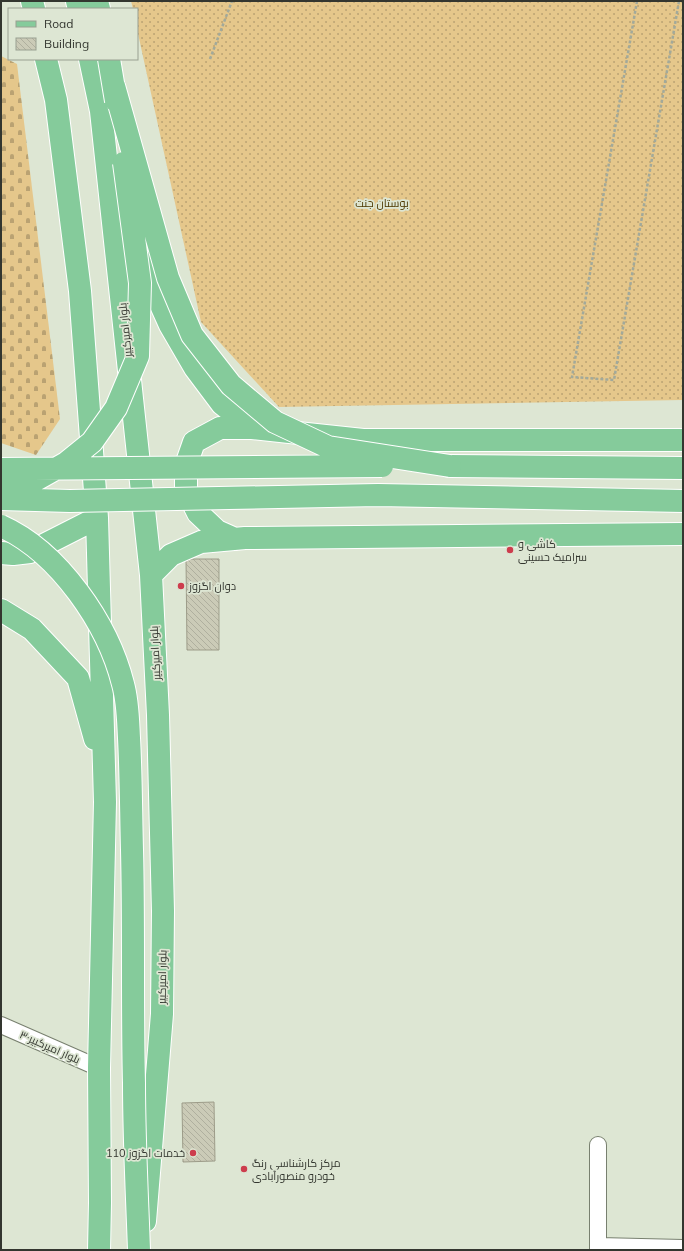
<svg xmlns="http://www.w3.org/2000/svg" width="684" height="1251" font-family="Mulish,Cairo,sans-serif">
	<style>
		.grass { fill: url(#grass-dots) }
		.cemetery { fill: url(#cemetery-stones) }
		.building { fill: url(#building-back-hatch); stroke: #9d9c89 }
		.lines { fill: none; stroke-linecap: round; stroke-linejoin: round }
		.minor-casing { stroke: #78806f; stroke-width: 18 }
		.primary-casing { stroke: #fff; stroke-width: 24 }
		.path { stroke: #a2a99a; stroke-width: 2.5; stroke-dasharray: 3 2; stroke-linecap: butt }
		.minor { stroke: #fff; stroke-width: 16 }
		.primary { stroke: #85cb9b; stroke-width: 22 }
		.primary-bridge-casing { stroke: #fff; stroke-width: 24; stroke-linecap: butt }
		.primary-bridge { stroke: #85cb9b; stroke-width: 22 }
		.poi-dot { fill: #cd3d4d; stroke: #dde6d3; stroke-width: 1.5 }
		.labels { text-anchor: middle; stroke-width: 3.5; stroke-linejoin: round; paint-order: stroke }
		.park-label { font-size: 11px; fill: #4d3801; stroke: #dde6d3 }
		.street-label { font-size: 11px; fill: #33362f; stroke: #dde6d3 }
		.poi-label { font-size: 11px; fill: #33362f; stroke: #dde6d3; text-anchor: start }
	</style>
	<defs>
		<pattern id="grass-dots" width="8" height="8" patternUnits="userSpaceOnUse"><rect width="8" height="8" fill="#e5c78b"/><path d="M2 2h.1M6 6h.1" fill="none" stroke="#baa272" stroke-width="1.8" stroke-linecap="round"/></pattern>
		<pattern id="cemetery-stones" width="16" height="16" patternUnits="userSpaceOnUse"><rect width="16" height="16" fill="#e5c78b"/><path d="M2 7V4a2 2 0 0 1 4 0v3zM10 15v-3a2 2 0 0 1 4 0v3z" fill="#baa272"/></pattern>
		<pattern id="building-back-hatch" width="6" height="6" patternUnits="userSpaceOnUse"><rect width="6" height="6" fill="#cbcbb7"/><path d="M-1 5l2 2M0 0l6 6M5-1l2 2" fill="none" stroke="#afaf9e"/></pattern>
	</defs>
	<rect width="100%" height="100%" fill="#dde6d3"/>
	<!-- grass -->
	<path class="grass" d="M131 1H683V400L279 407 201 322 137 29V9H133Z"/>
	<!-- cemetery -->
	<path class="cemetery" d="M1 56 17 64 60 419 36 455 1 443Z"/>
	<!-- building -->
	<path class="building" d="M186 559H219V650H187Z
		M214 1102 215 1161 183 1162 182 1103Z"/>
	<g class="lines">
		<defs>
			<path id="minor" d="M1 1025 99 1068
				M598 1145V1250
				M599 1246 683 1248"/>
			<path id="primary" d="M32 1 34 9
				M77 1 79 9
				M97 1 99 9
				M46 59 56 100 80 291 97 518 105 802 99 1068 100 1203 99 1250
				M90 59 101 111 151 575 158 715 163 911 162 1014 145 1221
				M142 252 152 285 170 325 195 368 222 404 252 428 363 440H683
				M450 466 683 468
				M235 539 217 531 198 513 186 489V465L194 442 220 428H252
				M1 553 13 554 30 552 97 518
				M151 575 171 555 201 542 245 538 683 534
				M1 610 32 629 78 678 95 739"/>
		</defs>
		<!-- minor casing -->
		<use href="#minor" class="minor-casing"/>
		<!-- primary casing -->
		<use href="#primary" class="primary-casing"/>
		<!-- path -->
		<path class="path" d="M637 1 572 377 614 380 679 1
			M210 59 232 1"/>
		<!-- minor -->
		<use href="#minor" class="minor"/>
		<!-- primary -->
		<use href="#primary" class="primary"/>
		<defs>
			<path id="primary-bridge" d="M109 59 116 101
				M114 86 168 278 192 335 231 385 275 422 328 447 450 466
				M1 469 382 466
				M1 490 34 481 66 463 92 442 116 408 138 356 140 283 124 163
				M1 499 70 501 378 495 683 501
				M1 526C59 552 108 624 123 684 128 702 128 720 129 738 131 775 131 813 132 850 134 928 132 1006 134 1083 134 1139 137 1194 139 1250"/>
		</defs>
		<!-- primary-bridge casing -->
		<use href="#primary-bridge" class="primary-bridge-casing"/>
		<!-- primary-bridge -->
		<use href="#primary-bridge" class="primary-bridge"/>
	</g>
	<!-- markers -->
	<g class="poi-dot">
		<circle cx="510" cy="550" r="4"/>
		<circle cx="181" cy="586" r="4"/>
		<circle cx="193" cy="1153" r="4"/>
		<circle cx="244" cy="1169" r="4"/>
	</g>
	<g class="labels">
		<!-- park labels -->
		<g class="park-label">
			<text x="382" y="207">بوستان جنت</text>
		</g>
		<!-- street labels -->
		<g class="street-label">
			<text transform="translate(125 330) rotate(-96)" y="4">بلوار امیرکبیر</text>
			<text transform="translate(155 653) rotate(-93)" y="4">بلوار امیرکبیر</text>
			<text transform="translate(162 977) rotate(-89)" y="4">بلوار امیرکبیر</text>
			<text transform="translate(50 1047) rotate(24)" y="4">بلوار امیرکبیر۳۰</text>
		</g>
		<!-- poi labels -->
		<g class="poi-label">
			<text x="518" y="548">کاشی و<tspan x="518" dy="13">سرامیک حسینی</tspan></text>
			<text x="189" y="590">دوان اگزوز</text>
			<text x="185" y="1157" text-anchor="end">خدمات اگزوز 110</text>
			<text x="252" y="1167">مرکز کارشناسی رنگ<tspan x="252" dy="13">خودرو منصورآبادی</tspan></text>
		</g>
	</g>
	<!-- border -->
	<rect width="684" height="1251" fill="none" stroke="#33362f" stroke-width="4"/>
	<!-- legend -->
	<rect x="8" y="8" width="130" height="52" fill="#dde6d3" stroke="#99a091"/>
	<rect x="16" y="21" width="20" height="6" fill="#85cb9b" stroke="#99a091"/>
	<text x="44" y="28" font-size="12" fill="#33362f">Road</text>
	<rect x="16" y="38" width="20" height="12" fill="url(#building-back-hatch)" stroke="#99a091"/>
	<text x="44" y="48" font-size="12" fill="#33362f">Building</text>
</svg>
